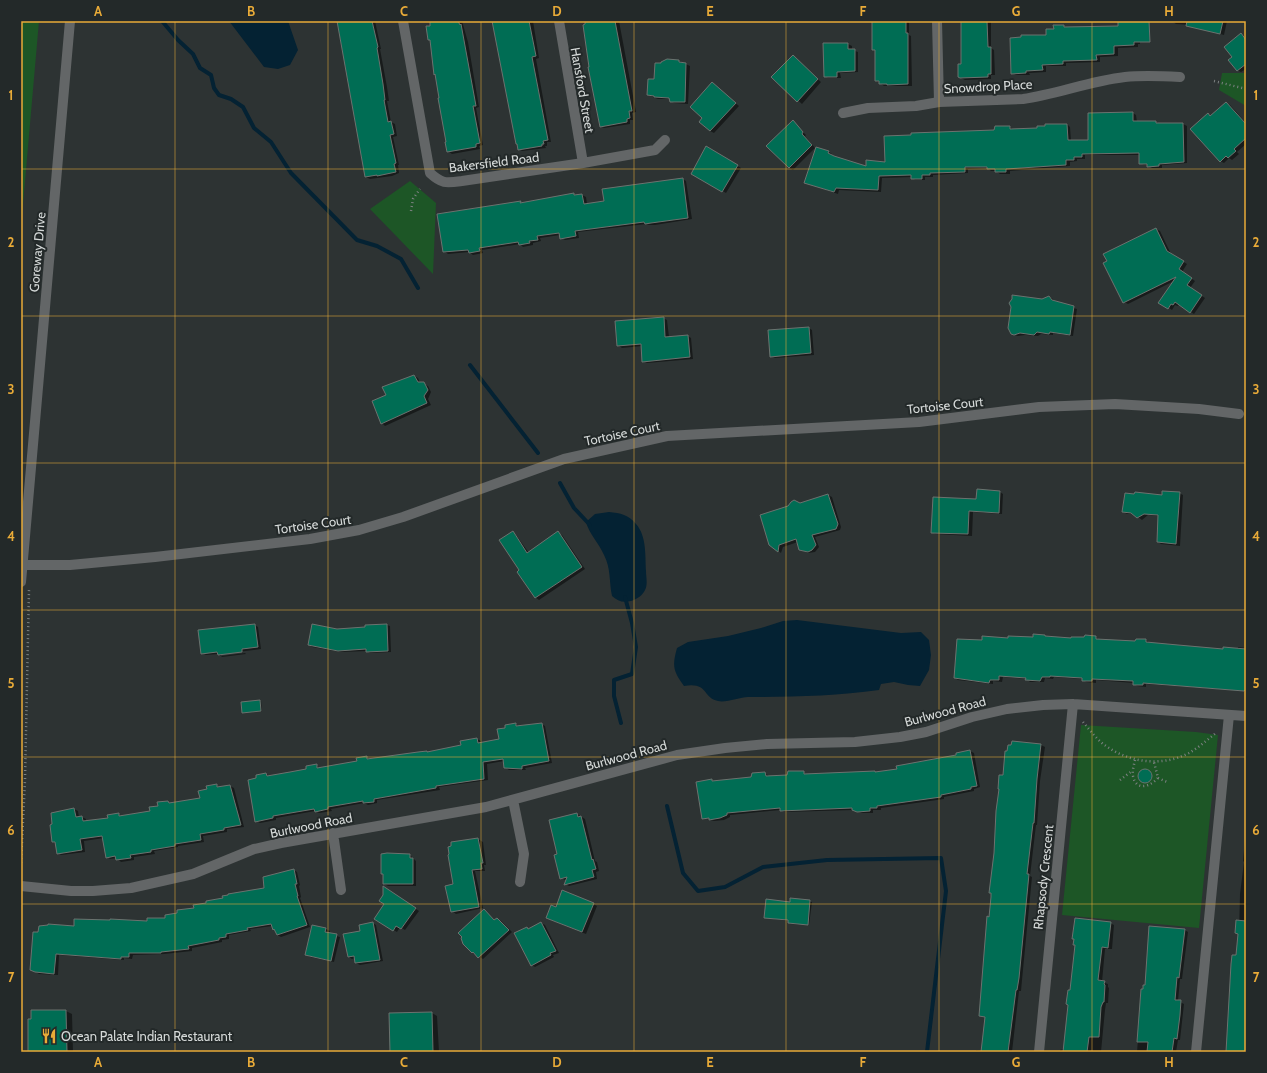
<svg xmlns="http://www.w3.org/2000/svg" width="1267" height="1073" font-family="Cabin,sans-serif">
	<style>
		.green { fill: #1d5626 }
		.water { fill: #042233 }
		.shadow { fill: #0007 }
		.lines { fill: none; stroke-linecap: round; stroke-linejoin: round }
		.stream { stroke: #042233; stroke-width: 4 }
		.building { fill: #006d54; stroke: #6c726f }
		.path { stroke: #7d8282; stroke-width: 2.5; stroke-dasharray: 1 3; stroke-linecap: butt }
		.minor { stroke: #636667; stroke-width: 10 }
		.tertiary { stroke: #636667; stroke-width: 10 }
		.grid { fill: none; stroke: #e9ab38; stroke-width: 1; stroke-opacity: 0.55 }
		.labels { text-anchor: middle; stroke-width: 4; stroke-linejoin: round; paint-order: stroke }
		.street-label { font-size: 13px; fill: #d5d9d8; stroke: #232929 }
		.poi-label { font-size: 13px; fill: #d5d9d8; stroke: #232929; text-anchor: start }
		.neatline { fill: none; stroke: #e9ab38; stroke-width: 1.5 }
		.grid-label { font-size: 13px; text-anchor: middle; font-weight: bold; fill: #e9ab38 }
	</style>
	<rect width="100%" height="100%" fill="#2d3333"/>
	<!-- green -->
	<path class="green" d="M21 21H39L21 227Z
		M1222 73H1246V106L1219 90Z
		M410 181 436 203 433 274 370 209Z
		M1081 725 1196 732 1218 735 1199 928 1062 915Z"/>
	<!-- water -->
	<path class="water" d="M229 21H288L298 50 290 65 278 69 264 67Z
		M609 512C620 513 629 515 636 524 647 536 645 557 646 571 646 577 648 584 645 590 643 595 637 599 631 601 622 603 618 601 612 596 609 582 611 568 604 555 599 543 589 534 586 522L595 514Z
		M797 620 901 633 921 632 929 640 931 655 929 670 920 686 908 685 894 682 881 684 879 690C837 696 791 697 748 697 740 697 726 703 718 701 702 698 709 682 684 686 673 671 672 666 677 648L688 642 728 636 761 628 783 621Z"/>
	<!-- shadow -->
	<path class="shadow" d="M337 21H375L381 49H380L387 87 389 101H387L391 122 395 124 397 136 393 137 399 165H398L399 173 392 176 370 179 366 177Z
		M431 21H462L468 42 479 107 476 108 483 145 479 146 480 149 452 154 448 151 436 75 435 74Z
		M493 21H533L539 58 536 59 551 142H547V146H545L546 148 522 151 519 149Z
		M584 21H619L636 112 632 113 633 120H630V124L604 128 600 126 590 68Z
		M872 21H909V35L911 36 912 86H884L876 80V51L873 49Z
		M960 21H991V48L994 50 995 75H991V79L965 80 959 77 962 65V26Z
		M1119 21H1140V44H1138V47L1118 48V56L1100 57V62L1066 63V66H1046V72L1029 73 1030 75H1016L1012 73 1055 30 1064 26 1067 28 1119 27Z
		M1162 21H1227L1224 35 1194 27 1191 25 1176 24 1173 22Z
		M1241 34 1244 36 1246 34V69L1241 72 1237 70 1233 57Z
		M848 44 852 46V50L858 52V72L840 73 841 78H828L825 76Z
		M793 56 821 82 802 104 773 77Z
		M679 61 690 66 688 104 674 103 671 101 670 99H658L648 95 655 80Z
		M712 83 739 106 714 133 710 131Z
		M1226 103 1230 105 1246 123V144L1237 152 1239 154 1232 160 1229 158 1224 163 1220 161 1209 114 1211 116Z
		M1133 113 1136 115 1137 122H1156L1160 124H1183L1187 126V163L1162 165V168H1152L1148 165H1144L1140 163V155H1085V159H1077V161L1070 162V166L1010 171V174H1000L996 171H991L988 168 968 169V173L933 175V177H925V180H915L912 177 882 178 881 192 839 190 838 194 806 183 817 148 829 152 832 154V156L867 167 886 163 1010 127 1014 130 1038 129 1067 124 1070 127 1071 141H1089Z
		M793 122 806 135 805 136 815 148 793 170 789 168Z
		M707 148 741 168 726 193 693 173Z
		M683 179 686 181 692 219 655 225H649L646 224 578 232 579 238 565 240 561 238 560 235 540 238 541 241 533 243V245L523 247 520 244 482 250 483 253 473 255 469 252 448 254 444 251 438 214 520 202 522 203 574 194 582 195 586 197 587 204 605 202Z
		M1156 229 1160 231 1171 254 1187 264 1182 272 1195 281 1190 288 1205 298 1194 314 1179 304 1178 306 1175 305 1172 310 1160 302 1174 281 1128 304 1124 302Z
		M1049 297 1053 299 1054 302 1077 309 1073 336 1053 333V335L1041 334 1038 336 1025 335 1017 336 1011 332Z
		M663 318 667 320 669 337 688 336 691 338 693 359 647 363 643 361 642 346 622 348 618 345Z
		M809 328 812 330 814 355 775 358 771 356Z
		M414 376 418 378 420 383 428 386 431 392 428 399 431 405 385 426 382 423Z
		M1000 492 1003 494 1002 514 973 512 972 536 935 534 932 532 977 500Z
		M1179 493 1183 495 1180 546 1161 544 1158 542 1159 516 1148 515 1142 520 1134 514H1127L1123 512 1163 496Z
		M828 495 832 497 841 527 840 530 815 537 819 547 815 552 808 553 800 549 798 542 783 547 781 553 770 544 800 504Z
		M513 532 516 535 529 553 558 533 562 535 585 569 539 600 535 597 521 570Z
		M255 625 258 627 261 649 221 654V656L218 654 206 655 202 653Z
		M387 625 390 626 391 652 370 653 367 651 341 652 312 647 309 645 336 630 366 628Z
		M1045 636 1048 638 1072 639 1096 637 1099 640 1136 642V640H1146L1150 643 1224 650 1238 649V647L1246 648V691L1146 684V687L1137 686 1134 684V683L1096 680V683L1086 682 1083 679 1054 677 1053 679 1045 678 1044 682H1030L1027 679 1003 677 1002 682 993 681V684L958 680 955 678 983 641 1034 638Z
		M245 653 246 654 222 657 221 656Z
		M259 701H261L262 711 243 713Z
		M516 724 519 726 541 724 545 726 552 763 525 768 526 770H509L505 767 504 761 487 764 488 780 439 787 440 790 377 800V803L368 805 364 803 331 809 332 811 319 813 315 811 276 818V820L260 823 256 821 257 779 266 774 270 776 308 770 316 765 320 768 358 762 366 757 370 759 427 752 429 753 462 746 477 739 481 741V743L500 740 506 729Z
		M1013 742 1041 745 1045 747 1040 781 1037 825H1036L1030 876 1032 877 1022 980 1021 991H1019L1012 1052H976V1050L982 1051 986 1018 980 1015 992 894 990 893 1004 776Z
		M970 751 974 753 980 787 974 789V791L944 797V799L881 808V810H873V813H862L854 810 784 812 780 810 730 815V817L724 820 714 821 703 818 712 780 715 782 752 778 765 773 769 776H788L803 772 807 775 875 772 878 773 898 770Z
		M1140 776a6 6 0 1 1 12 0a6 6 0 1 1-12 0Z
		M217 786 221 788 230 786 234 788 244 827 227 829V832L203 836 204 842 178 846V847L154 851 155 854 134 857V860L121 862 117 858 110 859 107 857 104 838 84 841 85 852 61 855 58 853 56 844 53 842 74 809 78 811 79 818 82 817 86 819V822L109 819 118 814 123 816 151 811 168 802 172 804 201 799 208 790Z
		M577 814 585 819 595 861 597 862 599 871 596 872 597 879 569 886 565 884 567 879 565 880 561 878 558 855Z
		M1246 827V1052H1227L1239 934 1240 894 1244 862 1243 861Z
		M478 839 483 842 486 865H484L485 871H475L483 908 456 914 452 911 454 885 452 843Z
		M410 855 416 861V886H388L384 884Z
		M294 870 297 872 300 885 299 886 301 897 300 898 310 927 281 937 277 935 272 926 250 929 251 931 229 935V939L222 940V942L192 948V951L164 954 133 955 132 959 124 958V960L59 955 58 975 39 974 31 969 75 927 148 922 166 919 265 888Z
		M387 890 419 911 405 930 400 927 397 932 375 919 385 903Z
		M791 899 812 902 809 925 790 924 789 923V921L767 918 791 903Z
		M593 904 597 906 586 934 551 920 556 908Z
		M484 910 495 921 497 919 501 921 512 932 483 959 472 952 464 937Z
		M373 923 376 925 383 961 360 965 356 963 355 958 352 959 349 957 362 932Z
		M541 923 545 925 559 953 553 955 554 957 535 967 531 965 527 928 529 929Z
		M1110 923 1114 925 1112 949H1105L1102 982 1108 984V987L1109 988 1108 1003H1106L1105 1010 1101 1052H1060V1050L1064 1049 1070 991Z
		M312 926 326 929 330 931 329 934 340 937 334 962 310 957 306 955Z
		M1185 930 1188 932 1182 979H1180L1178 1001 1184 1004 1180 1040H1178L1176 1052H1137L1142 990Z
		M66 1011 72 1014 73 1052H29Z
		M432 1013 437 1016 439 1052H391Z"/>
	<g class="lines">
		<!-- stream -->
		<path class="stream" d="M162 21 178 40 193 54 200 68 211 75 214 88 219 95 231 99 243 107 254 128 271 142 291 173 357 240 377 246 401 259 418 288
			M470 365 538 453
			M560 483 574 508 590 525
			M621 723 614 696V680L632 674 636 647 632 623 625 597
			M667 806 683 873 698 891 725 887 763 867 827 860 941 858 946 891 927 1052"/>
	</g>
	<!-- building -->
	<path class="building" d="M337 21H372L378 47 377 48 383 84 385 100H384L388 122 391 121 394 134 390 135 396 163 394 164 396 172 377 176V175L365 177Z
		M430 21H458L460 25 461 24 476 106H473L480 143 476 144V147L447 152 445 142H446L438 98H439L435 74 434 75 430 40H428L426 26H430Z
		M492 21H529L536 56 532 57 548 140 543 141 544 144H542V146L518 150 517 144H516Z
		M585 21H615L632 111H629L630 118 627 119V122L600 127 588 67H589L583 25 585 24Z
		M872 21H906V33H908V84L887 85V84H879V81H875V50H872Z
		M961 21H987L988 47H991V74H988V77L960 78 958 77V64H961Z
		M1118 21H1149L1150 42H1134V45L1114 46V54L1096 55 1097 60 1063 61V64L1042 65 1043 70 1026 71V73L1011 74 1010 38 1021 37V35H1046V29H1054L1053 25H1064V27L1118 26Z
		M1187 21H1223L1220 34 1186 26Z
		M1241 33 1246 40V64L1237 71 1228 60 1232 57 1224 47Z
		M823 43H848V49H855V71L837 72V77H824Z
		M793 55 818 79 797 102 771 77Z
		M667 59 679 60V62L686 63 685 102H670L669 98 654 97V96L647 95 648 79H654L655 63H661V62Z
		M712 82 736 103 710 131 699 122 702 118 690 107Z
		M1226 102 1246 124V138L1234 149 1236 151 1228 158 1226 156 1220 162 1190 129 1208 113 1210 116Z
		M1133 112V121H1156V123H1183L1184 162 1159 164V166L1147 167V164H1139V153L1082 154V157H1074V160H1066V165L1006 169V172H995V169H987V167H965V172L930 173V175H922V179H911V175L879 176 878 190 836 188 834 192 804 183 816 147 829 151 828 153 834 156 866 166V160L885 162 884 136 911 135V133L994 130 995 126H1010V129L1037 128V126H1045V124H1067L1068 140H1088V113Z
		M793 120 803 132 802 134 812 145 789 168 766 146Z
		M706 146 738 165 722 192 691 174Z
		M683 178 688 218 651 223 645 224 644 222 575 231 576 236 560 239 559 233 537 236 538 240 529 241 530 243 519 245 518 242 479 248 480 251 469 253 468 250 443 252 437 214 521 201 520 203 574 193V195L582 194 584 204 604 201 602 189Z
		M1156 228 1167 251 1184 261 1179 269 1192 278 1187 285 1202 295 1190 313 1175 302 1173 305 1171 304 1168 309 1158 303 1176 277 1123 303 1103 263 1107 261 1103 254Z
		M1012 295 1042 299 1049 296 1052 300 1074 306 1070 335 1050 332 1049 334 1037 332 1034 335 1020 333 1014 335 1011 334 1008 328 1011 307 1009 303 1012 299Z
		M664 317 665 337 688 335 690 357 642 362 641 344 617 346 615 321Z
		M809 327 811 353 770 357 768 330Z
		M414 375 418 382H424L428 390 424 396 427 403 381 424 372 401 386 395 382 387Z
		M977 489 1000 491 999 513 969 511 968 534 931 533 933 497 976 499Z
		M1162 491 1180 492 1176 544 1157 542 1158 515 1144 514 1137 518 1131 513 1122 512 1125 493 1134 494 1135 492 1162 495Z
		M828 494 838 524 836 529 812 535 816 545 812 550 808 552 799 550 796 539 779 545 778 552 769 545 760 515 788 506 791 502 794 500 800 503Z
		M513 531 527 553 558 531 582 567 535 598 517 572 519 570 499 540Z
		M255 624 258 647 242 649V652L218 655 217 652 201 654 198 630Z
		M312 624 337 629 365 627V625L387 624 388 651 366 652V649L338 651 308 645Z
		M1033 634 1045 635V636L1071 638V637H1084L1085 635 1096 636V639L1135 641 1136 639H1146V642L1178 645 1223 649V647L1246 649V689L1244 691 1143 683V685H1133V681L1092 679V681H1082V678L1050 676V677H1042L1040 681 1025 680 1026 678 999 676V680H990L989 683 954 678 957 639 982 640V636L1008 638V636L1033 637Z
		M260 700 261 711 242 713 241 702Z
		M516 723V726L542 723 549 761 522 766V769L504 768 503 759 483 762 484 779 436 786V788L374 799V802L363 803V801L328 807V809L315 812 314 809 273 816V818L255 822 248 780 256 778V775L266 773 267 776 290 772 306 769V766L317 764V768L357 761 356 758 367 756V759L418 752 427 751V752L461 745 460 741 477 738 478 743 499 739 497 729 505 728V725Z
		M1012 741 1041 744 1037 779 1034 823H1033L1027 874H1029L1019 978 1017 990H1016L1008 1052H981L985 1017 979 1016 987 916 989 917 991 897V893H989L994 853 996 811 999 789H998L999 775H1003L1005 751H1007L1008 745H1011Z
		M970 750 977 786 971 787V789L941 795V797L877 806V808H870V811L857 812 852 810V808L780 811V808L727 813V815L720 818 709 820V818L702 819 696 782 712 779V781L751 777 752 773 765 772 766 776 787 775 788 771H804V774L875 771V772L897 769 896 766 956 755V753Z
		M1138 776a7 7 0 1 1 14 0a7 7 0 1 1-14 0Z
		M217 784V787L230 785 241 825 224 828V830L200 834 201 840 175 844V846L151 850V852L130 855 131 858 116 860 115 856 106 858 102 836 80 839 82 850 57 854 55 842H52L50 825 52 824 51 813 74 808 76 817 82 816 83 821 108 818 107 815 119 813V816L150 811 149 807 158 806 157 802 168 801 169 803 200 798 198 791 207 789 206 786Z
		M577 813 578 817 581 816 592 860 593 859 596 869 592 870 594 877 564 885 567 877 560 879 554 855 557 854 549 820Z
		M478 838 483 863H481L482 869 472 870 479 907 451 912 445 886 453 884 448 855 449 854 448 847 451 846V842Z
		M387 853 410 854V858H413V884H383V874H381V854Z
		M294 869 297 884H295L298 896H297L307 925 277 935 274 929 273 930 271 924 247 928 248 930 226 934V937L219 938V940L188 946 189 949 161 952V953H129V957H121V959L56 954 54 974 35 972 30 970 33 932H38L39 926 48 925V924L74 926V919L110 920V919L147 921V918H165V915L177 913V910L194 908 193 905 206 903V901L223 898 222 896 228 895V894L264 888 263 877Z
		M383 886 416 908 401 929 396 926 393 931 374 919 384 904 379 901 383 895Z
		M562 890 594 903 582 932 546 918 551 905 556 907Z
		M790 898 810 900 808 925 788 923V920L764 918 766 899 790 902Z
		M484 909 494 920 497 918 509 930 478 958 473 952 472 953 463 944 461 938 462 937 458 933Z
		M1075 918 1111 922 1108 948 1102 947 1098 980 1105 981 1104 984 1105 985 1104 1002H1103L1101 1007 1099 1037H1089L1087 1052H1063L1068 1005 1066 1004 1068 990H1070L1075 945H1073L1074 939H1072Z
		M1236 920 1246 921V1052H1226L1231 964 1232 955H1236L1238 934 1235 933Z
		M373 922 380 960 355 963 354 956 348 957 343 934 360 931 359 925Z
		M541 922 556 951 550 953 551 955 531 966 514 933 527 927 528 929Z
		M312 925 326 928 325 932 337 934 331 961 305 955Z
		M1149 926 1185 929 1179 978 1177 977 1175 1000H1181L1180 1015 1177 1039 1174 1038 1172 1052H1147L1148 1042H1137L1141 989H1143V985H1145Z
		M31 1010H66L67 1052H28V1019H31Z
		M432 1012 433 1052H390L389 1013Z"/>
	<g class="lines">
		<!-- path -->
		<path class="path" d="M1214 81 1246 89
			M411 211 413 199 420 189
			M1083 722C1089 729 1095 737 1102 743 1126 762 1160 768 1189 753 1198 748 1207 740 1216 733
			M1135 760C1134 765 1132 771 1133 776 1136 792 1151 786 1158 778L1154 762
			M1158 778 1167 782
			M1120 780 1132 771
			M21 863 25 780 29 590"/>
		<!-- minor -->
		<path class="minor" d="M403 21 430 173C442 184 446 183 462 181L583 163 655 150 665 140
			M559 21 583 163
			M937 21 939 102
			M843 113 868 108 916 106 939 102 1023 99C1057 94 1090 81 1125 77 1143 75 1162 76 1180 77
			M22 565H70L155 557 310 539 359 530 403 517 564 459 667 436 919 422 1039 407 1115 404 1199 409 1239 414
			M513 800 524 854 520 882
			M333 833 341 890
			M21 886 71 891H93L131 888 193 874 254 849 281 843 486 807 677 755 725 748 767 744 855 742 900 737 926 732 972 717 1007 709 1043 705 1073 704 1246 716
			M1039 1052 1073 704
			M1196 1052 1229 715"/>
		<!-- tertiary -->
		<path class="tertiary" d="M21 582 70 21"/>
	</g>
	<!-- grid -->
	<path class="grid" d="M175 21V1052M328 21V1052M481 21V1052M634 21V1052M786 21V1052M939 21V1052M1092 21V1052M21 169H1246M21 316H1246M21 463H1246M21 610H1246M21 757H1246M21 904H1246"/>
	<!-- icons -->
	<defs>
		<symbol id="restaurant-bare" viewBox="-9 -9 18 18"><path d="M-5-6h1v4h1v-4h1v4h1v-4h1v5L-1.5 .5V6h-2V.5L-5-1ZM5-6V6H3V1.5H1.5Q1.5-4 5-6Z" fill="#e9ab38" stroke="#232929" stroke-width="2.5" paint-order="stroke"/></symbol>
	</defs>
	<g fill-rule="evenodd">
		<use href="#restaurant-bare" x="38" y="1025" width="22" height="22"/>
	</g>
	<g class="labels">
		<!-- street labels -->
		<g class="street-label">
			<text transform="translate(988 86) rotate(-3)" y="5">Snowdrop Place</text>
			<text transform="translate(583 90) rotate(80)" y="5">Hansford Street</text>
			<text transform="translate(494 162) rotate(-7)" y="5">Bakersfield Road</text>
			<text transform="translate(37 252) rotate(-85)" y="5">Goreway Drive</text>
			<text transform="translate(945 405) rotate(-6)" y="5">Tortoise Court</text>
			<text transform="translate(622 433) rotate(-12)" y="5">Tortoise Court</text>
			<text transform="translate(313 524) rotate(-8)" y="5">Tortoise Court</text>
			<text transform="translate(945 711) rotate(-15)" y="5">Burlwood Road</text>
			<text transform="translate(626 755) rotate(-15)" y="5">Burlwood Road</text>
			<text transform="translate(311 825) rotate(-11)" y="5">Burlwood Road</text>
			<text transform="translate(1043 877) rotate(-84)" y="5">Rhapsody Crescent</text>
		</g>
		<!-- poi labels -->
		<g class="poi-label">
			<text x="61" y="1041">Ocean Palate Indian Restaurant</text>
		</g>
	</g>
	<!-- border -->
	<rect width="1267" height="1073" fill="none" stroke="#232929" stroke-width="44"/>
	<rect x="22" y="22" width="1223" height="1029" class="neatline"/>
	<g class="grid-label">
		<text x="98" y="16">A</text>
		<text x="251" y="16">B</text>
		<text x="404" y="16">C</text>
		<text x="557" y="16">D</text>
		<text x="710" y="16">E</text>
		<text x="863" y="16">F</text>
		<text x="1016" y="16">G</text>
		<text x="1169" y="16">H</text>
		<text x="11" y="100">1</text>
		<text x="1256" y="100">1</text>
		<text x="11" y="247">2</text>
		<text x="1256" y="247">2</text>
		<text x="11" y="394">3</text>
		<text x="1256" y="394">3</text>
		<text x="11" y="541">4</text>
		<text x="1256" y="541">4</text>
		<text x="11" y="688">5</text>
		<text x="1256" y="688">5</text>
		<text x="11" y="835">6</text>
		<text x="1256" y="835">6</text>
		<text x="11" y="982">7</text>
		<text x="1256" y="982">7</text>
		<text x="98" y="1067">A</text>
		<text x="251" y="1067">B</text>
		<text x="404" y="1067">C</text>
		<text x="557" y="1067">D</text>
		<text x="710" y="1067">E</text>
		<text x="863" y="1067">F</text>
		<text x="1016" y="1067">G</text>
		<text x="1169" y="1067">H</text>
	</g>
</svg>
